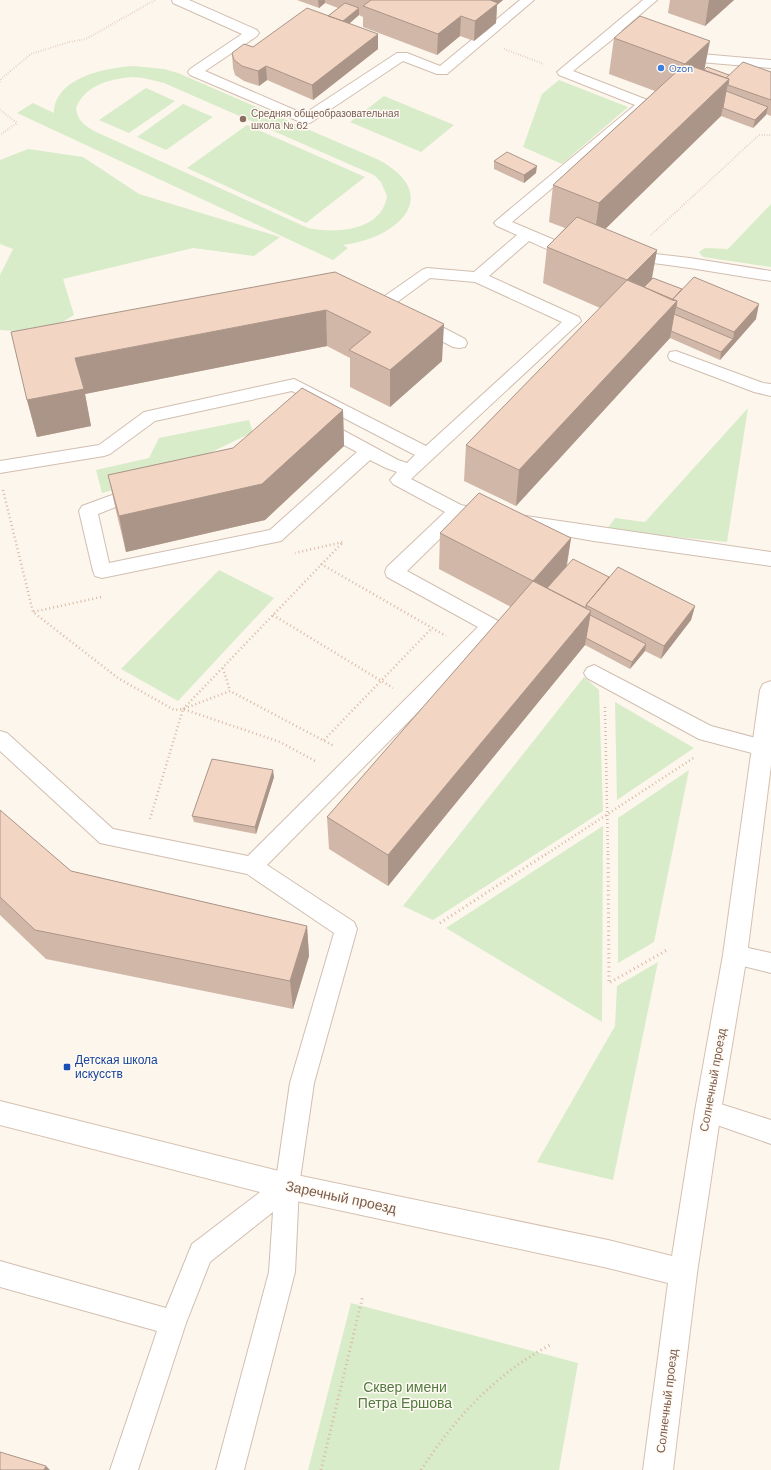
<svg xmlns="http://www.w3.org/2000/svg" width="771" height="1470" font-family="'DM Sans',sans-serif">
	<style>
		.green { fill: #d8ecc9; fill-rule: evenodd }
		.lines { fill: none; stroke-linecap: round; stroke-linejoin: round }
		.lane-casing { stroke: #d1beb0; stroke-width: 2 }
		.secondary-casing { stroke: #d6c0b0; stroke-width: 2 }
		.path-far2 { stroke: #d9b8a5; stroke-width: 2; stroke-dasharray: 0.5 2; stroke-linecap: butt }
		.path-far1 { stroke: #d9b8a5; stroke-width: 2.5; stroke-dasharray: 1 3; stroke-linecap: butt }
		.path { stroke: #d9b8a5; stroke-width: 3; stroke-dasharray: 1 3.5; stroke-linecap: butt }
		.lane { fill: #fff; fill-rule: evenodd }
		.secondary { fill: #fff; fill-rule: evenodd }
		.wall { fill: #d1b7a8 }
		.shaded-wall { fill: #aa9588 }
		.building { fill: #f3d5c3; stroke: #aa9588 }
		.shop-dot { fill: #3f7fe0; stroke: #fffaf3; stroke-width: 1.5 }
		.education-dot { fill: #8d6e63; stroke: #fffaf3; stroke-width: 1.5 }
		.transit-dot { fill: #1a4fb4; stroke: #fffaf3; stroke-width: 1.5 }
		.labels { text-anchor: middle; stroke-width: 3; stroke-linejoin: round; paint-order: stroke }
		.far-shop-label { font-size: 10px; fill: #366cbe; stroke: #fffaf3; text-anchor: start }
		.far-education-label { font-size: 10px; fill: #785e54; stroke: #fffaf3; text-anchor: start }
		.transit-label { font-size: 12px; fill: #164399; stroke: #fffaf3; text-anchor: start }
		.street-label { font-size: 12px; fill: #7a5c4d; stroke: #fffaf3 }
		.near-street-label { font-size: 14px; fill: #7a5c4d; stroke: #fffaf3 }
		.near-park-label { font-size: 14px; fill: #537a41; stroke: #fffaf3 }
	</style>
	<rect width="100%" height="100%" fill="#fdf6ec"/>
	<!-- green -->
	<path class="green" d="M133 66 164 69 178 73 379 160C445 196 396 239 343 245L348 248 333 260 17 113 33 103 54 113C55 77 106 68 133 66ZM132 77 143 78 164 83 374 175 381 182 387 196C382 231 336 234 308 228L94 131C84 125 77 120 76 108 85 85 110 79 132 77Z
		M559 80 628 107 562 164 523 147 542 94Z
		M146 88 175 101 129 133 99 120Z
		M384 96 454 125 421 152 350 122Z
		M183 104 213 117 166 150 137 137Z
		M247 125 365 177 306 223 187 168Z
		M28 149 83 157 139 194 280 237 254 256 193 248 63 279 74 315 44 333 0 330V275L13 249 0 244V160Z
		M771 204V267L703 257 699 252 705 248 728 249Z
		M748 408 727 542 606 530 615 518 645 522Z
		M249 420 253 432 158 478 102 493 96 470 149 458 159 438Z
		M219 570 274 598 178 701 121 669Z
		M584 677 599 690 603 811 433 920 403 906Z
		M615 702 694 748 617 800Z
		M689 770 654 942 618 963V818Z
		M603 826 602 1022 446 928Z
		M658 962 613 1180 537 1162 615 1026 617 986Z
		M351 1303 578 1363 559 1470H308Z"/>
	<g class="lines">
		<defs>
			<path id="lane" d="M172 0H189L257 30 259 33 257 36 205 71 304 114 397 53H407L440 66 520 0H534L447 74H437L403 61 310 123 305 124 190 75 188 72 190 69 242 34 173 3Z
				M643 0H657L621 31 629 33 631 36 629 39 624 40 614 38 573 71 650 101 652 104 512 222 564 244 580 247 583 250 580 253C562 258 545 248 529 241L489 276 579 317 581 321 411 479 461 505 475 508 478 513 475 518 469 519 461 518 407 571 498 621 500 626 498 631 267 865 354 922 357 929 314 1083 299 1186 295 1272 244 1470H216L269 1272 273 1212 210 1262 186 1323 138 1470H110L157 1331 0 1287V1261L166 1308 192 1244 276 1180 290 1083 334 933 247 874 100 843 0 751V731L7 733 113 829 248 856 478 627 387 577 385 572 387 567 445 512 393 484 390 480 397 472 386 468 370 460 281 541 102 578 95 576 93 571 79 511 82 506 134 487 140 485 146 487 149 491 146 495 98 514 109 563 270 530 357 452 314 429 312 425 314 421 320 419 326 421 398 460 407 463 415 455 292 391 155 421 110 454 104 456 0 473V461L99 445 144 412 294 379 426 446 562 322 475 282 430 278 396 303 465 339 467 343 465 347 459 348 453 347 379 308 377 304 379 300 422 270 427 268 474 272 517 235 497 226 494 223 497 220 635 105 559 75 557 72Z
				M680 48 701 54 771 60V68L700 62 675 55 673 52 675 49Z
				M629 251 690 258 771 271V281L690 268 624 259 621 256 624 253Z
				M676 351 763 383 771 384V396L754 392 670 360 668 356 670 352Z
				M519 515 771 552V566L594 541 513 527 510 522 513 517Z
				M594 665 711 726 771 742V758L699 739 587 678 584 673 587 668Z
				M735 945 771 953V973L727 962 724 955 727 948Z
				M708 1100 771 1120V1144L700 1119 696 1111 700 1103Z"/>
			<path id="secondary" d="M771 681V765L747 955 721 1111 697 1273 673 1470H643L668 1283 608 1268 287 1199 0 1125V1101L287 1173 608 1240 672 1256 695 1111 723 955 760 690 763 684Z"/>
		</defs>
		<!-- lane casing -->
		<use href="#lane" class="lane-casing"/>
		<!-- secondary casing -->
		<use href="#secondary" class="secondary-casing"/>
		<!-- path-far2 -->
		<path class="path-far2" d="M504 49 544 64
			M0 82 1 79 31 54 69 42 86 39 155 0
			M0 110 17 123 0 135
			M651 235 759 135H771"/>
		<!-- path-far1 -->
		<path class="path-far1" d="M3 490 33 612
			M321 564 446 636
			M101 597 33 612 118 678 174 710 183 709 230 691 334 746
			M273 615 393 688
			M223 668 230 691
			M605 707 608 855
			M183 709 343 542 295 553
			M324 740 432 628
			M150 819 183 709 280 742 317 762
			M545 855 695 757"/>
		<!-- path -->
		<path class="path" d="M608 854 609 983 667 950
			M440 923 546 854
			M321 1470 363 1295
			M421 1470C455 1418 496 1373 552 1344"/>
		<!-- lane -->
		<use href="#lane" class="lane"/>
		<!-- secondary -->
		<use href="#secondary" class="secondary"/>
	</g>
	<!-- wall -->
	<path class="wall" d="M297 0H503L497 5 496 23 474 41 460 36 437 55 363 27V17L359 15 349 24 378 49 313 100 267 80 259 86 244 81 235 75 233 68 232 53 253 47 328 16 338 8 325 3 319 8Z
		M670 0H734L705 26 668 13Z
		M614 38 705 69 729 75 771 72V116L766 114 753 128 721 116 605 229 657 250 652 279 682 289 756 319 720 360 670 338 516 506 464 481 466 445 600 308 543 283 547 247 565 228 549 222 553 185 655 91 609 74Z
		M494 161 536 173 524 183 494 169Z
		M335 272 442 361 390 407 350 387V358L327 346 85 394 91 426 37 437 27 400Z
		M343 410 344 446 265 520 126 552 116 511 108 475 233 448Z
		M440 533 571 538 567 566 609 577 695 606 691 620 661 659 645 651 630 669 585 645 388 886 329 849 327 817 511 607 439 569Z
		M274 777 256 834 194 822 192 816Z
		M0 811 71 871 307 926 309 956 293 1009 46 959 0 915Z"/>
	<!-- shaded-wall -->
	<path class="shaded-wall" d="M318 0H325V3L319 8Z
		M482 0H503L497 5 496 23 474 41 475 21Z
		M709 0H734L705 26Z
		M359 8V15L337 34V26Z
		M461 16 460 36 437 55 438 34Z
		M378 34V49L313 100 312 85Z
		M710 41 703 77 685 64Z
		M266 66 267 80 259 86 258 71Z
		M729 79 721 116 594 240 599 203Z
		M768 107 766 115 753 128 755 120Z
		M537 166 536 173 524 183V175Z
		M657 250 650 287 627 311V280Z
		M686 291 676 307 670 338 516 506 519 470Z
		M759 304 756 319 720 360 721 352 733 339 734 332Z
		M326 310 327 346 85 394 91 426 37 437 27 400 75 358Z
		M444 324 442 361 390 407V370Z
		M343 410 344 446 265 520 126 552 119 516Z
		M571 538 565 574 534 611 533 581Z
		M695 606 691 620 661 659 664 646Z
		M591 611 585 645 388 886V855Z
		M646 644 645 651 630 669 632 662Z
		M273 770 274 777 256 834 255 827Z
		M307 926 309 956 293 1009 290 981Z
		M46 1466 50 1470H44Z"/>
	<!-- building -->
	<path class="building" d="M371 0H490L498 3 475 21 461 16 438 34 363 6Z
		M345 3 359 8 343 21 328 16Z
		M307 8 378 34 312 85 266 66 258 71 242 66 234 60 232 53 244 44 253 47Z
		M640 16 710 41 685 64 614 38Z
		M743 62 771 72V100L728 85 729 79 726 78Z
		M685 64 729 79 599 203 553 185Z
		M707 67 729 75 726 78 704 70Z
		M726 91 768 107 755 120 723 108Z
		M507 152 537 166 524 175 494 161Z
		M577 217 657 250 627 280 547 247Z
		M335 272 444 324 390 370 349 350 371 332 326 310 75 358 84 389 27 400 11 332Z
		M694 277 759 304 734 332 676 307 677 301 672 300Z
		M653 278 682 289 672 300 644 287Z
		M627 280 677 301 519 470 466 445Z
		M674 314 733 339 721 352 671 331Z
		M302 388 343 410 262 484 119 516 108 475 233 448Z
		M479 493 571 538 533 581 591 611 388 855 327 817 533 581 440 533Z
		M573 559 609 577 586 605V608L547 588Z
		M618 567 695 606 664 646 586 605Z
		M590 615 646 644 632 662 586 638Z
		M212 759 273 770 255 827 192 816Z
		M0 810 71 871 307 926 290 981 35 930 0 897Z
		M0 1452 46 1466 44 1470H0Z"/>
	<!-- markers -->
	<circle class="shop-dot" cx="661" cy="68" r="4"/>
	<circle class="education-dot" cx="243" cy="119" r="4"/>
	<rect class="transit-dot" x="63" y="1063" width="8" height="8" rx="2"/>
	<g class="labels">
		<!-- far-shop labels -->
		<g class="far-shop-label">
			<text x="669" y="72">Ozon</text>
		</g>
		<!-- far-education labels -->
		<g class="far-education-label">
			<text x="251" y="117">Средняя общеобразовательная<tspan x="251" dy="12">школа № 62</tspan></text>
		</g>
		<!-- transit labels -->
		<g class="transit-label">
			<text x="75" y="1064">Детская школа<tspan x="75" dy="14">искусств</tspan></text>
		</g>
		<!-- street labels -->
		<g class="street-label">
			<text transform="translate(713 1080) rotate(-80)" y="4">Солнечный проезд</text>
			<text transform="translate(667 1401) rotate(-83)" y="4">Солнечный проезд</text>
		</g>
		<!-- near-street labels -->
		<g class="near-street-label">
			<text transform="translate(341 1197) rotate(12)" y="5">Заречный проезд</text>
		</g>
		<!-- near-park labels -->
		<g class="near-park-label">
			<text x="405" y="1392">Сквер имени<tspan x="405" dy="16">Петра Ершова</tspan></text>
		</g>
	</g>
</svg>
